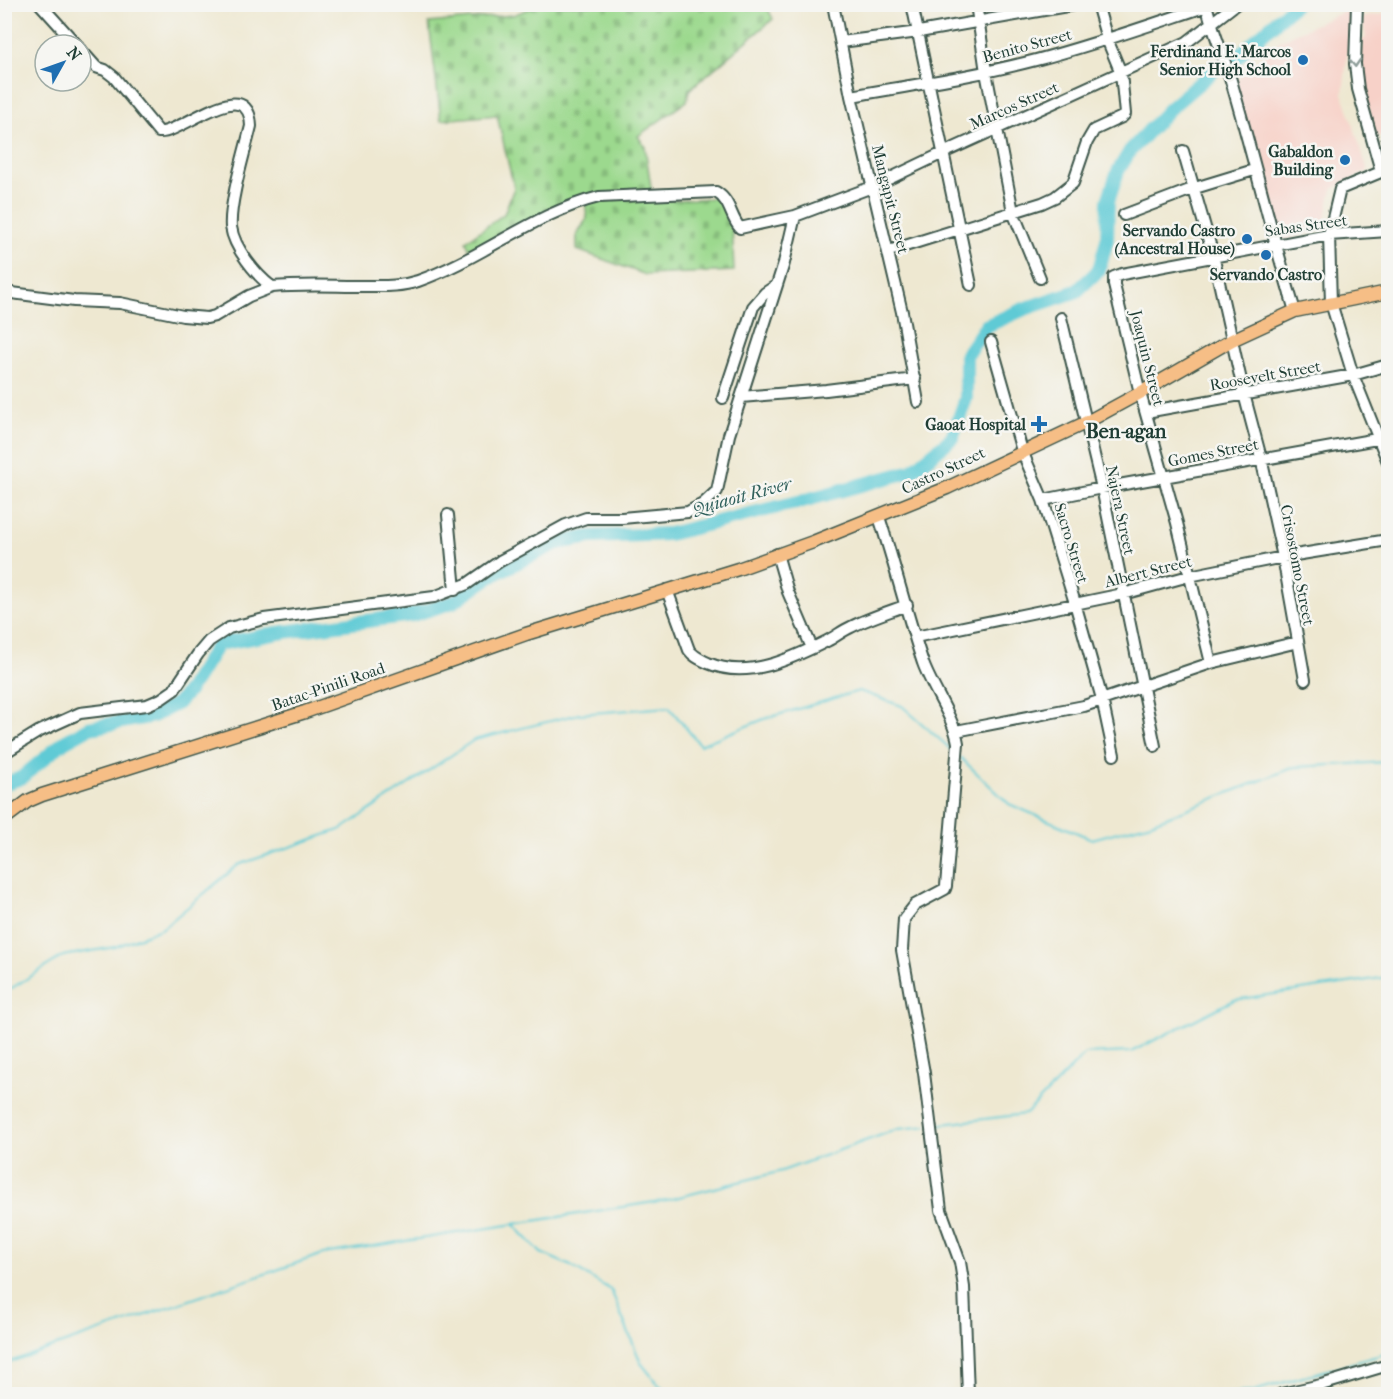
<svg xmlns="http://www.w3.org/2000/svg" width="1393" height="1399" font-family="'IM FELL French Canon',serif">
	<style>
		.built { fill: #f7d1c8 }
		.cemetery { fill: url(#cemetery-stones); stroke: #5e8b61; stroke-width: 1.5 }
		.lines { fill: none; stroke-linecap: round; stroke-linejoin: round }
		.stream { stroke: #5ecad5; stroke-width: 2 }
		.river { stroke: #5ecad5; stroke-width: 14 }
		.minor-casing { stroke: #3e574c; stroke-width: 14 }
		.major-casing { stroke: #3e574c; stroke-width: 15 }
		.minor { stroke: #fff; stroke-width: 10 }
		.major { stroke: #f6be86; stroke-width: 12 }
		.oneway { stroke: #8f9e9a }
		.poi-dot { fill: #1f6fb2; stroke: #f6f6f2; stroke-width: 2 }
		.labels { text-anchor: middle; stroke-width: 5; stroke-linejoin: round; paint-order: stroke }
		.street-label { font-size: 16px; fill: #1f3d34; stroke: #f6f6f2 }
		.poi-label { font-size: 16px; font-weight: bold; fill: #1f3d34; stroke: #f6f6f2; text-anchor: end }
		.water-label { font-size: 18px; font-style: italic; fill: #2f605c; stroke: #f6f6f2 }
		.quarter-label { font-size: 20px; font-weight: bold; fill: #1f3d34; stroke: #f6f6f2 }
	</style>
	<defs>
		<pattern id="cemetery-stones" width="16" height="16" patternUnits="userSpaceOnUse" patternTransform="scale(1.5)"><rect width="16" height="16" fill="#9cd98e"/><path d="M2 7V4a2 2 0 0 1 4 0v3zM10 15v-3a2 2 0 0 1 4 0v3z" fill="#86bb7b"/></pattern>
	</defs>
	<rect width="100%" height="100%" fill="#f6f6f2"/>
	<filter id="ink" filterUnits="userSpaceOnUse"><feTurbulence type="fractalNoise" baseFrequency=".0167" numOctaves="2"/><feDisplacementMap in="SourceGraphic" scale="12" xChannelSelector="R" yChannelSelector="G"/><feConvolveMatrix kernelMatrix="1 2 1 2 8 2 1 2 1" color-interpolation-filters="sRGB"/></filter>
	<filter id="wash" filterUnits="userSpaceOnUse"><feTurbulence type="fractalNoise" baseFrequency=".008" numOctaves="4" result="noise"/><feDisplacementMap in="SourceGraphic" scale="24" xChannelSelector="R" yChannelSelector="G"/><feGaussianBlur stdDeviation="1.35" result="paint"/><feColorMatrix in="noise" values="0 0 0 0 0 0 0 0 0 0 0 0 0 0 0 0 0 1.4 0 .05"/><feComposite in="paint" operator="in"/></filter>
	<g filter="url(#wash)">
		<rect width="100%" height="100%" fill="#eee8d1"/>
		<!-- built -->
		<path class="built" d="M1352 8 1343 94 1368 171 1332 189 1323 228 1279 241 1235 82 1281 40Z
			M1388 13V134L1375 137 1362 76V40L1366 38 1362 18Z"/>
		<!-- cemetery -->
		<path class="cemetery" d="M539 5H766L773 19 689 90 687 101 638 136 645 147 653 201 718 198 732 222 734 271 646 275 577 250V235L587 218 585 199 469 249 466 241 504 214 514 188 497 115 441 120 429 23 513 15Z"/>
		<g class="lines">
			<!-- stream -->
			<path class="stream" d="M961 758 1009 804 1092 839 1151 823 1295 767 1388 762
				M4 993 63 956 115 947 163 928 238 865 342 829 474 740 579 714 669 707 700 745 764 719 859 691 902 706 954 752
				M934 1125 1026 1114 1085 1054 1131 1052 1234 1000 1388 977
				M513 1224 541 1253 571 1266 611 1290 641 1363 658 1384 671 1394
				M4 1364 323 1254 667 1200 782 1171 898 1129 928 1126
				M1225 1394 1250 1392 1388 1353"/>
			<!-- river -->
			<path class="river" d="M4 784 21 778 64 742 89 728 153 716 178 703 189 690 218 644 284 632 412 615 453 602 494 574 557 543 590 537 669 534 806 500 912 471 952 438 966 398V355L986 326 1024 309 1077 291 1099 270 1107 240 1108 201 1118 171 1130 151 1169 109 1217 68 1235 59 1295 4"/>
		</g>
	</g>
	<g filter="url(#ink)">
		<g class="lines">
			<defs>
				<path id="minor" d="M40 4 77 45
					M833 4 851 96 902 312 918 402
					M912 4 971 285
					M976 4 986 72 1013 212 1040 278
					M1206 4C1213 32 1224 57 1232 84 1254 159 1272 236 1295 311
					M1357 4 1355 64 1358 89 1381 171
					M841 42 919 32 1079 4
					M81 50 96 67 105 70 114 77 159 132C180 135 249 71 251 126 245 151 229 203 231 227 234 248 256 275 272 287 303 284 333 286 364 286 382 286 400 287 418 281 481 259 534 213 599 197L716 192C731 201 730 217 740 228L795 216 872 187 943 153 1187 42 1236 4
					M851 96C913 85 975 76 1036 60 1094 45 1150 25 1207 6
					M1183 151 1213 255 1244 394 1261 458 1283 557 1305 680
					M1388 169 1340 189 1329 235 1331 303 1353 375 1388 462
					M1124 215 1195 188 1254 170
					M889 251 1042 203 1055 197 1073 183 1087 142 1094 130 1122 117 1125 114 1121 73 1107 39 1097 4
					M4 292 74 301 120 303 183 316 207 318 215 316 249 296 272 287
					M1061 318 1102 488 1155 746
					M991 342 1022 451 1043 500 1075 603 1102 699 1114 755
					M741 397 826 390 915 379
					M723 398 753 307 765 293 777 285
					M1146 412 1353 375 1388 365
					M1043 500 1102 488 1388 437
					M448 515 455 590
					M879 517C895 565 907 615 923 663 932 688 954 718 958 743L946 886 945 889 915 905 904 919 902 950 924 1073 941 1210 960 1262 964 1287 968 1394
					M777 554 788 592 812 648
					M667 590 689 650C694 657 700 659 708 663 747 680 791 659 827 641 835 637 842 631 851 627 869 618 888 612 907 605
					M915 637 1123 594 1189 576 1283 557 1388 540
					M1211 663 1177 523 1140 393 1114 285V277L1122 274 1329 235 1388 231
					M956 731 1084 706 1211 663 1298 642
					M4 753 38 732 80 713 147 705 161 699 174 690 198 654 209 641 229 628 264 619 434 597 467 584 500 561 566 525 586 518H622L688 512 703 504 717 491 729 435 784 263 795 216
					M1281 1394 1321 1385 1388 1365"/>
				<path id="major" d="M4 819 28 801 42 795 305 712 526 634 738 569 813 542 947 488 1085 423 1140 393 1232 340 1295 311 1388 292"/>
			</defs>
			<!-- minor casing -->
			<use href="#minor" class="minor-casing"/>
			<!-- major casing -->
			<use href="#major" class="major-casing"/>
			<!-- minor -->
			<use href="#minor" class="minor"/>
			<!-- major -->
			<use href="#major" class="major"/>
		</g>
		<!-- one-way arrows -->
		<defs><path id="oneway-chevron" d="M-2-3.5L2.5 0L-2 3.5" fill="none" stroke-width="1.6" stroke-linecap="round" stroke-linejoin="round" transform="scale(1.5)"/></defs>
		<use class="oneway" href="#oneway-chevron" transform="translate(1355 63) rotate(87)"/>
	</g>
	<!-- markers -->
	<g class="poi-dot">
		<circle cx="1303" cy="60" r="6"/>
		<circle cx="1345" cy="160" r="6"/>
		<circle cx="1247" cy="239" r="6"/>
		<circle cx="1266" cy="255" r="6"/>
		<path d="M1036 415h6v6h6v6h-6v6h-6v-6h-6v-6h6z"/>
	</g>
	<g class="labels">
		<!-- street labels -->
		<g class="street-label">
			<text transform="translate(1027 45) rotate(-15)" y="6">Benito Street</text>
			<text transform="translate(1014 105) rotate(-24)" y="6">Marcos Street</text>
			<text transform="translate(891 199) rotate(76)" y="6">Mangapit Street</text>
			<text transform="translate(1306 225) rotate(-8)" y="6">Sabas Street</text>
			<text transform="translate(1148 358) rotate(76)" y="6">Joaquin Street</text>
			<text transform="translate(1265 375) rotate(-10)" y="6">Roosevelt Street</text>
			<text transform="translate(1213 452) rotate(-11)" y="6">Gomes Street</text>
			<text transform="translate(943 470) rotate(-25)" y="6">Castro Street</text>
			<text transform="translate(1121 510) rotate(78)" y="6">Najera Street</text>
			<text transform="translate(1072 543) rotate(73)" y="6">Sacro Street</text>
			<text transform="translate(1298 565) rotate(79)" y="6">Crisostomo Street</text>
			<text transform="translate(1148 571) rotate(-14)" y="6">Albert Street</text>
			<text transform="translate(328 686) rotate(-19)" y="6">Batac-Pinili Road</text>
		</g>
		<!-- poi labels -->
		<g class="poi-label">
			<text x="1291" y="57">Ferdinand E. Marcos<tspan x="1291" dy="18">Senior High School</tspan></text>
			<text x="1333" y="157">Gabaldon<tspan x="1333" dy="18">Building</tspan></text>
			<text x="1235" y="236">Servando Castro<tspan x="1235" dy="18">(Ancestral House)</tspan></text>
			<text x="1266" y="280" text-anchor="middle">Servando Castro</text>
			<text x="1026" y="430">Gaoat Hospital</text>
		</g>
		<!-- water labels -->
		<g class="water-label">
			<text transform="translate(742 496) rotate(-15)" y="6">Quiaoit River</text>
		</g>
		<!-- quarter labels -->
		<g class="quarter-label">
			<text x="1126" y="438">Ben-agan</text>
		</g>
	</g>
	<!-- margin -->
	<rect width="1393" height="1399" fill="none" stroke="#f6f6f2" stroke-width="24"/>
	<!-- north arrow -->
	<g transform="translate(63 63) rotate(50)"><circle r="28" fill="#f6f6f2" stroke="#a0aca6" stroke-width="1.5"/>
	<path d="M0-4.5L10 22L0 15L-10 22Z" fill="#1f6fb2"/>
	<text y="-9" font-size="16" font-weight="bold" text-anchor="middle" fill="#1f3d34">N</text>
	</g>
</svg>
